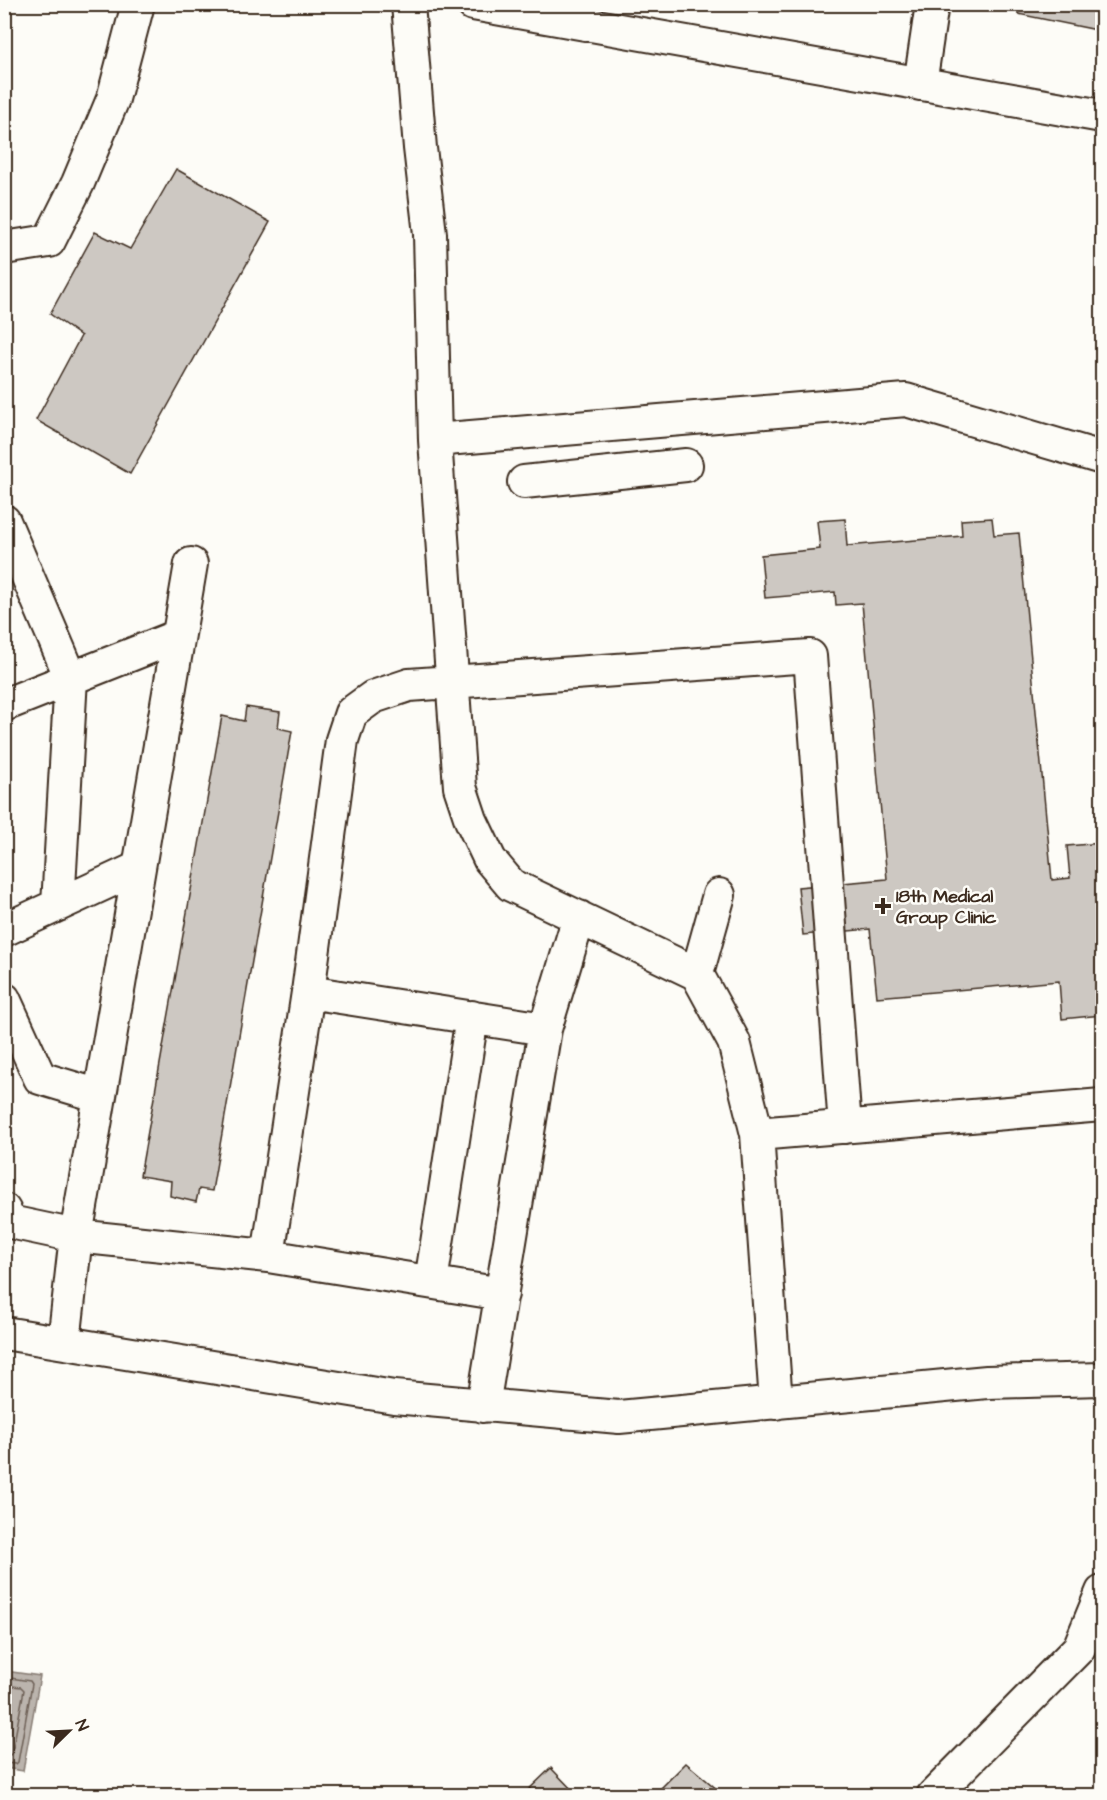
<svg xmlns="http://www.w3.org/2000/svg" width="1107" height="1800" font-family="'Architects Daughter',sans-serif">
	<style>
		.water { fill: #bbb4ad; stroke: #887d74; stroke-width: 1.5 }
		.lines { fill: none; stroke-linecap: round; stroke-linejoin: round }
		.shore { stroke: #6e6157; stroke-width: 1.5 }
		.building { fill: #cdc8c2; stroke: #3b2a1e; stroke-width: 1.5 }
		.minor-casing { stroke: #3b2a1e; stroke-width: 36 }
		.minor { stroke: #fdfcf7; stroke-width: 32 }
		.poi-dot { fill: #3b2a1e; stroke: #fdfcf7; stroke-width: 2 }
		.labels { text-anchor: middle; stroke-width: 5; stroke-linejoin: round; paint-order: stroke }
		.poi-label { font-size: 18px; font-weight: bold; fill: #3b2a1e; stroke: #fdfcf7; text-anchor: start }
	</style>
	<rect width="100%" height="100%" fill="#fdfcf7"/>
	<filter id="ink" filterUnits="userSpaceOnUse"><feTurbulence type="fractalNoise" baseFrequency=".0167" numOctaves="2"/><feDisplacementMap in="SourceGraphic" scale="12" xChannelSelector="R" yChannelSelector="G"/><feConvolveMatrix kernelMatrix="1 2 1 2 8 2 1 2 1" color-interpolation-filters="sRGB"/></filter>
	<g filter="url(#ink)">
		<!-- water -->
		<path class="water" d="M5 1671 40 1676 23 1771 5 1768Z"/>
		<g class="lines">
			<!-- shore -->
			<path class="shore" d="M4 1677 30 1681 32 1684 18 1762 16 1764 4 1763
				M4 1685 21 1687 24 1690 12 1753 10 1755H4"/>
		</g>
		<!-- building -->
		<path class="building" d="M1020 4H1102V31L1018 14Z
			M176 169 270 222 130 474 36 420 81 336 50 314 95 232 130 249Z
			M992 518 994 535 1019 533 1052 880 1070 878 1067 846 1102 843V1015L1062 1019 1059 981 877 997 870 929 803 935 798 887 887 879 862 603 836 605 835 592 765 598 761 555 820 549 817 521 845 519 847 546 962 536 961 520Z
			M246 707 280 712 278 728 292 731 212 1191 199 1189 196 1202 170 1196 171 1181 140 1176 222 716 244 721Z
			M686 1763 725 1796H653Z
			M551 1768 578 1796H522Z"/>
		<g class="lines">
			<defs>
				<path id="minor" d="M408 4 420 148 430 234 435 440 460 787 471 820 490 860 511 885 697 974 734 1042 757 1134 776 1403
					M473 4 1102 116
					M920 84 932 4
					M4 248 49 241 78 183 113 99 138 4
					M435 440 906 400 1102 458
					M524 482 686 465
					M4 521 71 678 58 905
					M4 705 178 636
					M4 930 138 868
					M697 974 719 895
					M308 992 545 1029
					M4 999 40 1078 100 1096
					M757 1134 1102 1105
					M4 1210 10 1222 76 1236 268 1256 502 1294
					M268 1256 308 992 342 740 351 713 373 697 409 685 810 656 845 1127
					M431 1282 472 1017
					M4 1333 394 1397 619 1417 987 1382 1102 1379
					M64 1342 76 1236 191 564
					M483 1406 545 1029 579 917
					M933 1796 1079 1648 1102 1592"/>
			</defs>
			<!-- minor casing -->
			<use href="#minor" class="minor-casing"/>
			<!-- minor -->
			<use href="#minor" class="minor"/>
		</g>
	</g>
	<!-- markers -->
	<path class="poi-dot" d="M880 897h6v6h6v6h-6v6h-6v-6h-6v-6h6z"/>
	<g class="labels">
		<!-- poi labels -->
		<g class="poi-label">
			<text x="896" y="902">18th Medical<tspan x="896" dy="21">Group Clinic</tspan></text>
		</g>
	</g>
	<!-- margin -->
	<rect width="1107" height="1800" fill="none" stroke="#fdfcf7" stroke-width="24"/>
	<rect x="12" y="12" width="1083" height="1776" fill="none" stroke="#3b2a1e" stroke-width="2" filter="url(#ink)"/>
	<!-- north arrow -->
	<g transform="translate(69 1731) rotate(66)" stroke="#fdfcf7" stroke-width="4.5" paint-order="stroke">
	<path d="M0-4.5L10 22L0 15L-10 22Z" fill="#3b2a1e"/>
	<text y="-9" font-size="16" font-weight="bold" text-anchor="middle" fill="#3b2a1e">N</text>
	</g>
</svg>
